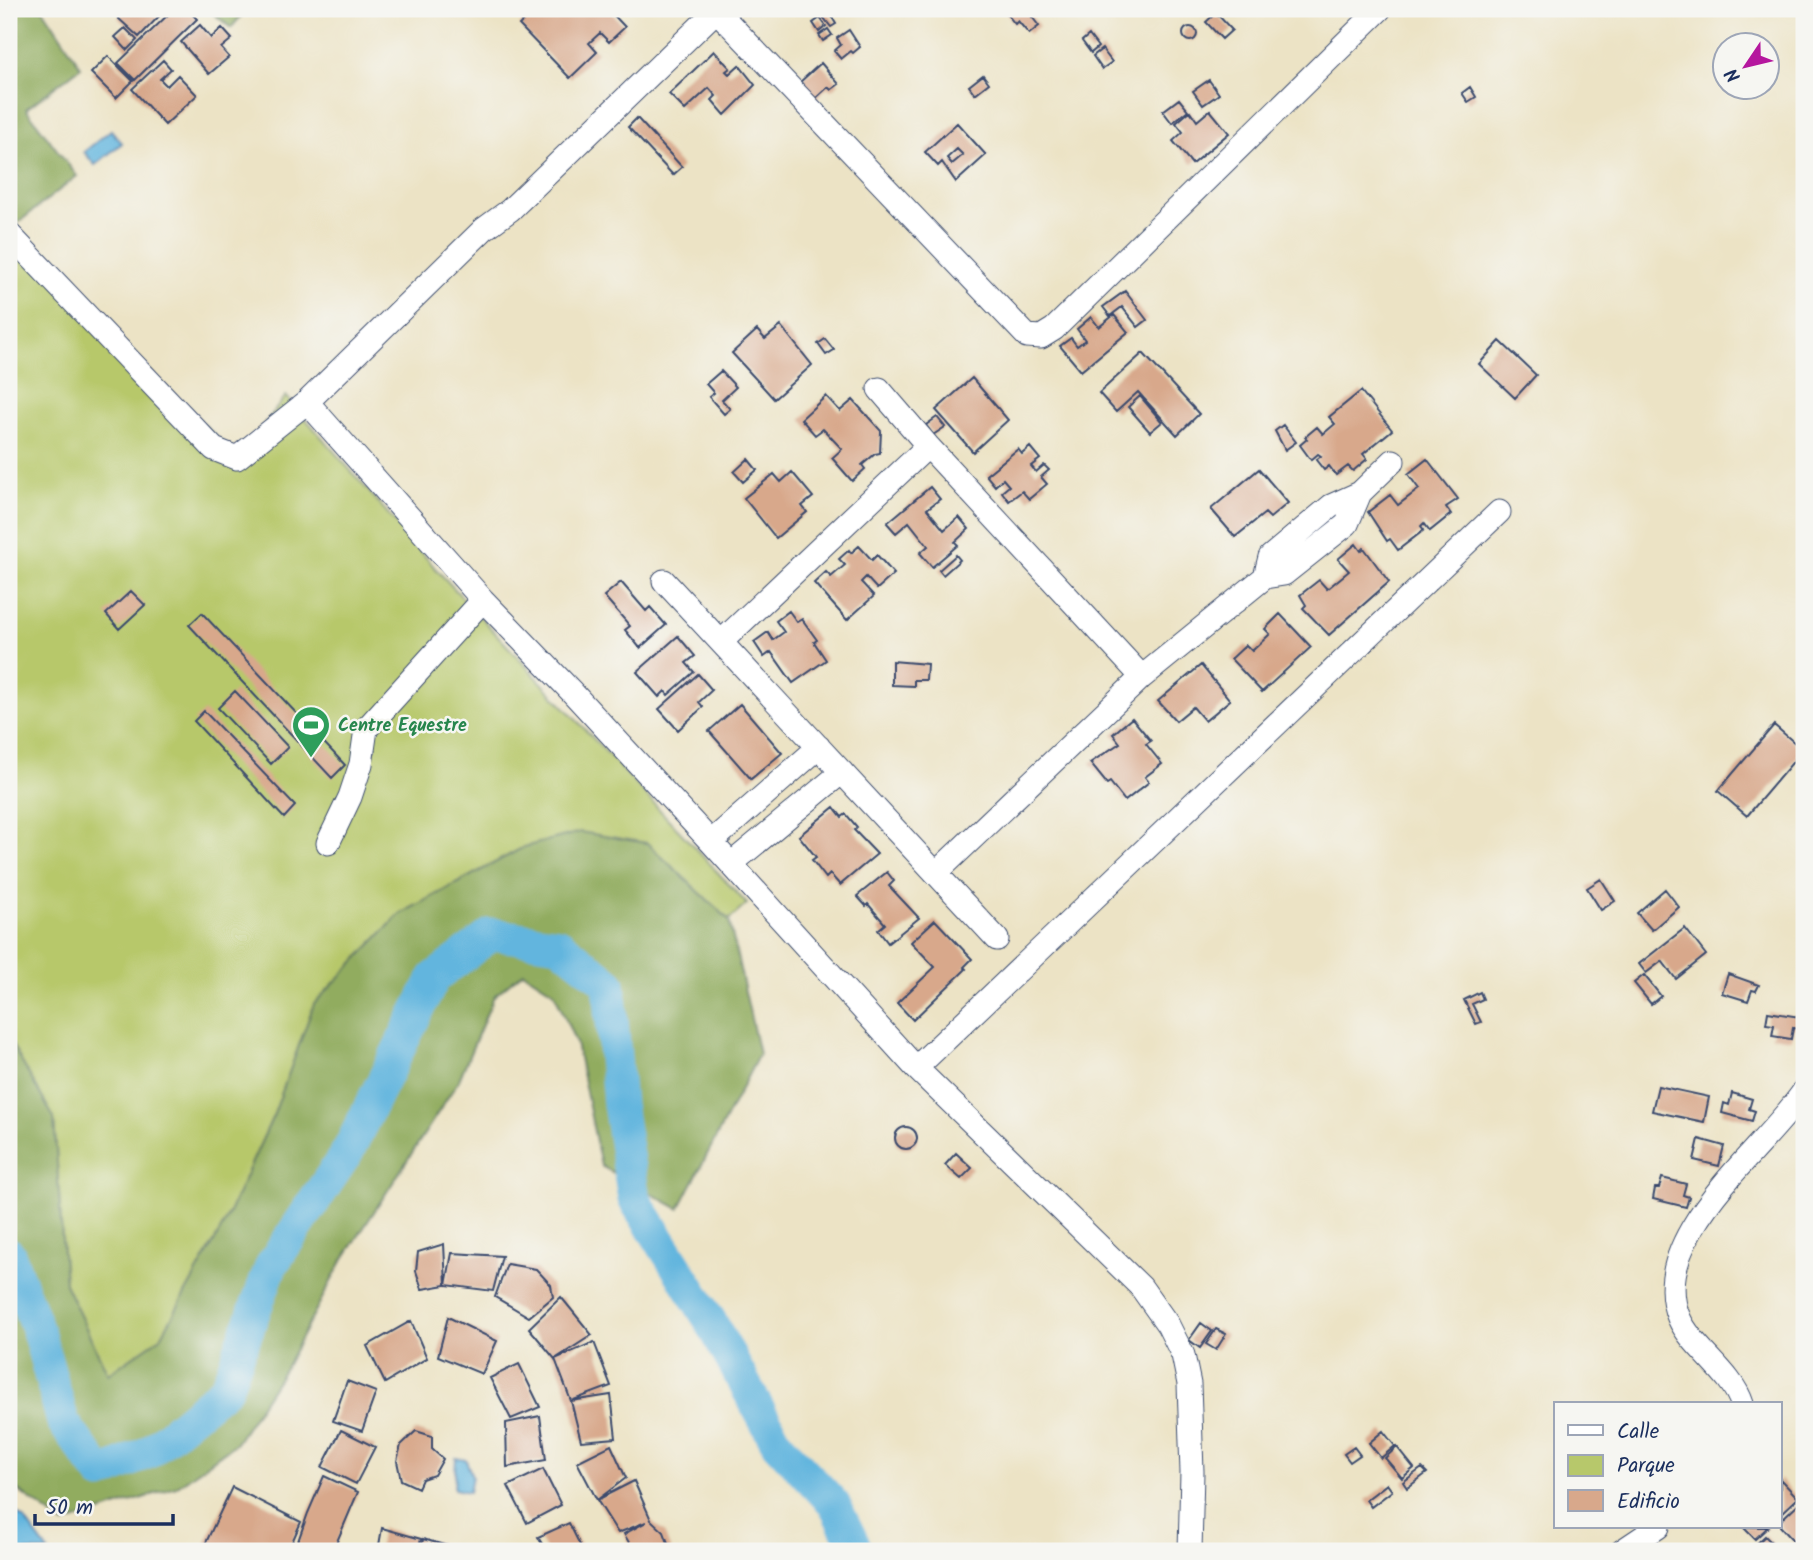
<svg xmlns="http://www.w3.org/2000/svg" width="1813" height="1560" font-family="Kalam,sans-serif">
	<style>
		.green { fill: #b7c86b; stroke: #697c64; stroke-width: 2 }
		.forest { fill: #91ac5f; stroke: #566e5e; stroke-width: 2 }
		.water { fill: #62b5de; stroke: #3e729e; stroke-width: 2 }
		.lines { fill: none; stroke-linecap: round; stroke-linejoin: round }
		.river { stroke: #62b5de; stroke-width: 33 }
		.building { fill: #d8a88b; fill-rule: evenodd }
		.minor-casing { stroke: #3a4a6d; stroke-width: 25 }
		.minor { stroke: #fff; stroke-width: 23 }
		.labels { text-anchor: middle; stroke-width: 5; stroke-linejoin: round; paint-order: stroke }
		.leisure-label { font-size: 18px; font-weight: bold; fill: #27864d; stroke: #f6f6f2; text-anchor: start }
	</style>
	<rect width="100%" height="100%" fill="#f6f6f2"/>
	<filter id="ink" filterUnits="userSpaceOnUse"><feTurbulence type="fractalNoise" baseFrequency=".0143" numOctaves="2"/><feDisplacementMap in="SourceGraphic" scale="14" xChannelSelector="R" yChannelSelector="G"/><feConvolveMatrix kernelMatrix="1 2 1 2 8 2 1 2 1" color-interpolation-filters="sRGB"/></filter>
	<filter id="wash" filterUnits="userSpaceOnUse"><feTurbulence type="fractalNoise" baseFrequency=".00686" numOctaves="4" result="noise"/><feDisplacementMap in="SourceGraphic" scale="28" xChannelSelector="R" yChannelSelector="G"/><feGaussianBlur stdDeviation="1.57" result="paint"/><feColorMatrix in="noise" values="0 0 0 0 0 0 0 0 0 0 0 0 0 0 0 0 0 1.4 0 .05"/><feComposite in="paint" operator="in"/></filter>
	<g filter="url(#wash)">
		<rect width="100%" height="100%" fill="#ece3c5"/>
		<!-- green -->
		<path class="green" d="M9 234 238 458 286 396 436 569 747 904 729 920 647 843 524 847 400 914 314 1004 274 1114 223 1226 161 1337 108 1374 65 1284 54 1118 9 1040Z"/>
		<!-- forest -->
		<path class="forest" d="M9 9H43L81 67 26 109 77 176 9 230Z
			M208 9H247L231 28Z
			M580 832 647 843 729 920 759 1054 679 1209 601 1166 576 1043 554 992 523 972 494 996 459 1080 341 1263 285 1368 236 1443 176 1487 64 1524 9 1484V1040L54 1118 65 1284 108 1374 161 1337 223 1226 274 1114 314 1004 400 914 524 847Z"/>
		<!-- water -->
		<path class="water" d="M111 130 122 143 95 165 84 152Z
			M456 1458 466 1460 472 1476 469 1492 454 1489Z
			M9 1507 25 1520 48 1551H9Z"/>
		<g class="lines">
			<!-- river -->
			<path class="river" d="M9 1254 38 1331 63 1422 101 1474 149 1452 226 1388 271 1266 348 1151 434 978 492 934 559 944 609 984 619 1104 634 1199 711 1322 777 1443 834 1504 857 1551"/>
		</g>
		<g id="blocks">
			<!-- building -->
			<path class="building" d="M127 9H166L139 37 118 18Z
				M174 9H187L197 19 135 80 118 63Z
				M536 9H608L625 27 609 42 600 33 589 43 597 52 570 78 519 25Z
				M827 9 836 24 831 27 820 13Z
				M1003 9H1035L1029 13 1039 26 1029 34 1018 21 1015 24Z
				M1216 13 1232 30 1222 39 1206 22Z
				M820 18 826 26 819 32 813 23Z
				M200 25 211 38 222 28 232 39 221 48 229 57 209 74 181 42Z
				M1183 34a7 7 0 1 1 14 0a7 7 0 1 1-14 0Z
				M125 28 137 40 127 50 115 37Z
				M828 29 832 35 823 41 819 35Z
				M849 30 860 47 853 53 851 51 841 59 834 51 841 45 837 38Z
				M1089 35 1098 47 1091 53 1082 41Z
				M1102 49 1112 62 1102 69 1093 56Z
				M714 51 730 68 726 71 729 74 739 65 755 85 725 115 712 100 716 96 709 88 685 110 669 94Z
				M108 56 133 81 116 98 91 73Z
				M163 60 171 69 160 79 167 86 178 75 197 95 165 125 132 89Z
				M821 63 839 84 831 90 828 87 815 99 800 82Z
				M983 75 989 83 975 94 969 86Z
				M1209 80 1219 94 1203 105 1193 91Z
				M1470 87 1476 97 1468 102 1462 93Z
				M1179 99 1188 110 1172 123 1163 111Z
				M1210 110 1229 133 1192 164 1173 141 1183 132 1176 123 1190 111 1197 121Z
				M637 118 682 167 673 175 628 127Z
				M957 123 986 155 956 182 942 162 938 166 925 152ZM957 149 963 155 952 164 947 158Z
				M1125 291 1147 320 1138 327 1122 307 1110 316 1103 307Z
				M1114 315 1128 332 1081 371 1060 346 1071 338 1077 346 1085 340 1077 329 1091 317 1099 327Z
				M781 326 812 365 774 399 732 353 757 330 765 339Z
				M825 339 834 350 826 355 818 344Z
				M1500 341 1536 375 1515 398 1479 364Z
				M1143 353 1199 414 1177 435 1138 392 1116 412 1099 393Z
				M721 371 736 387 722 400 730 409 724 414 709 397 714 393 706 384Z
				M972 378 1008 420 973 452 936 410Z
				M1361 391 1392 430 1363 454 1367 459 1353 471 1348 466 1336 475 1329 466 1324 470 1316 460 1321 456 1318 454 1311 460 1300 445 1307 439 1305 437 1317 427 1323 434 1335 424 1329 417Z
				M826 396 840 411 853 400 881 431 880 453 875 454 862 465 865 469 852 481 832 458 842 449 823 429 815 435 801 419Z
				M1140 396 1162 422 1150 432 1128 407Z
				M937 417 945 427 933 435 926 425Z
				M1283 425 1296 442 1285 450 1275 431Z
				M1030 447 1040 459 1031 466 1036 472 1044 465 1049 470 1041 477 1047 484 1029 499 1022 491 1009 501 1002 492 1009 486 1003 479 995 486 986 475 1018 449 1022 454Z
				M748 459 757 470 743 482 734 472Z
				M1427 459 1458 499 1446 507 1451 514 1430 531 1424 523 1421 526 1424 530 1398 550 1390 539 1387 541 1368 512 1390 495 1398 505 1419 489 1408 474Z
				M1259 469 1288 503 1270 518 1265 513 1235 537 1211 509Z
				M792 472 813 497 802 506 807 512 776 538 744 498 774 474 781 482Z
				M930 487 940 499 927 509 944 530 959 517 969 529 955 542 958 545 932 567 920 553 928 546 909 522 896 533 887 523Z
				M1356 544 1361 551 1364 548 1389 582 1329 635 1303 608 1306 605 1300 595 1319 580 1327 589 1349 571 1338 559Z
				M859 546 872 560 877 555 894 574 877 589 866 577 861 582 874 596 847 620 814 583 826 572 831 577 845 565 839 559 849 550 851 553Z
				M956 555 960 560 943 575 939 570Z
				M621 582 646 611 650 607 666 625 640 648 625 630 630 626 604 596Z
				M131 591 145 605 119 629 106 614Z
				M789 611 797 622 802 619 817 640 814 642 826 660 793 683 771 652 764 657 754 642 768 632 773 640 784 632 776 621Z
				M202 613 345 765 332 778 189 625Z
				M1280 614 1311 647 1262 692 1231 659 1246 645 1252 651 1270 634 1265 629Z
				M678 636 695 656 686 663 694 672 668 695 665 691 659 697 637 672Z
				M892 661 927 664 926 680H914V686L892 685Z
				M1201 665 1230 700 1205 721 1193 707 1176 721 1158 701Z
				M698 674 712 690 699 702 703 707 678 730 659 709Z
				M235 691 288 747 271 764 218 708Z
				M740 704 782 753 751 779 709 731Z
				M204 711 295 806 284 818 194 721Z
				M1132 718 1151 741 1146 744 1162 764 1145 777 1149 782 1125 801 1110 782 1107 784 1090 763 1120 743 1113 734Z
				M1774 725 1803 750 1747 816 1718 791Z
				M834 807 842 817 846 814 857 827 854 830 877 854 840 885 830 874 826 878 812 860 816 857 799 836Z
				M887 872 894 881 889 886 919 918 888 943 878 930 885 924 868 904 866 906 857 896Z
				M1601 879 1615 901 1601 910 1587 888Z
				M1665 889 1679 907 1652 930 1637 913Z
				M935 920 972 959 964 967 966 969 913 1020 897 1003 935 967 911 942Z
				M1685 928 1706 955 1676 979 1662 961 1646 973 1639 964Z
				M1728 974 1759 985 1756 991 1752 990 1748 1001 1722 993Z
				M1644 975 1661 996 1651 1004 1634 983Z
				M1480 992 1483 999 1472 1004 1481 1022 1476 1024 1464 1000Z
				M1768 1012 1800 1017 1799 1029 1793 1028 1791 1039 1772 1036 1774 1025 1766 1024Z
				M1658 1086 1709 1097 1704 1122 1652 1111Z
				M1732 1093 1752 1099 1749 1109 1755 1111 1752 1121 1722 1113 1724 1103 1729 1105Z
				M895 1138a11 11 0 1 1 22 0a11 11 0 1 1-22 0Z
				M1699 1139 1724 1146 1719 1166 1694 1160Z
				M956 1153 972 1168 961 1179 945 1165Z
				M1662 1178 1686 1184 1683 1195 1689 1197 1686 1207 1653 1199 1655 1188H1659Z
				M444 1244 446 1285 422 1289 416 1271 418 1252Z
				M452 1253 502 1256 493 1291 446 1285Z
				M507 1264 536 1269 551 1285 553 1297 529 1317 495 1297Z
				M561 1297 592 1335 555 1359 594 1342 611 1386 571 1401 555 1359 529 1328Z
				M448 1317 497 1341 482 1374 438 1356Z
				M411 1321 427 1358 385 1383 367 1346Z
				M1201 1323 1212 1331 1200 1348 1189 1340Z
				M1216 1329 1226 1334 1216 1350 1206 1344Z
				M519 1364 540 1407 511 1419 490 1378Z
				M347 1381 376 1392 362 1431 333 1421Z
				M611 1395 616 1438 581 1441 571 1401Z
				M540 1416 546 1460 507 1467 506 1423Z
				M341 1430 375 1447 356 1484 322 1467Z
				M416 1431 432 1436V1449L443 1459 434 1475 422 1479 418 1488 401 1480 397 1461 401 1445Z
				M1383 1431 1395 1446 1381 1458 1369 1443Z
				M611 1445 626 1478 597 1500 634 1481 651 1520 664 1532 671 1551H634L624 1534 646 1522 618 1533 597 1500 577 1462Z
				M1354 1447 1360 1455 1350 1462 1344 1454Z
				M1397 1447 1414 1468 1402 1478 1385 1458Z
				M1422 1468 1427 1473 1407 1488 1403 1482Z
				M543 1469 561 1505 527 1523 508 1486Z
				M324 1476 358 1492 333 1551H306L296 1547 308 1513Z
				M1780 1479 1798 1498 1780 1515Z
				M1387 1484 1392 1491 1371 1507 1366 1500Z
				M232 1487 301 1522 288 1551H202Z
				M1802 1500 1804 1503V1542L1799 1547 1780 1526V1521Z
				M569 1523 583 1551H546L538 1537Z
				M1743 1527H1768L1755 1539Z
				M382 1528 421 1539 418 1551H378Z
				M1765 1536 1780 1551H1749Z
				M423 1539 462 1550V1551H421Z"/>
		</g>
	</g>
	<g filter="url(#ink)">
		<use href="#blocks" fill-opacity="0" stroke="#3a4a6d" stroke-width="2"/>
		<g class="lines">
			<defs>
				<path id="minor" d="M716 10 1027 336 1041 337 1054 329 1380 9
					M9 234 214 449 237 458 307 402 484 229 510 210 718 9
					M879 389 928 446 1142 677
					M307 402 483 600 571 691 711 842 916 1068 1141 1287 1168 1325 1183 1355 1189 1384 1192 1472 1190 1551
					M1265 577 1270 557 1331 506 1360 493
					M664 581 997 939
					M721 642 928 446
					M711 842 819 747
					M328 843 350 797 361 764 366 729 483 600
					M731 864 842 772
					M936 873 1142 677 1265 577 1284 574 1347 524 1360 493 1393 461
					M916 1068 1499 512
					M1742 1404C1732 1372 1692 1348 1679 1318 1645 1238 1765 1149 1804 1091
					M1622 1551 1658 1527"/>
			</defs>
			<!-- minor casing -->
			<use href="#minor" class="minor-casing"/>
			<!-- minor -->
			<use href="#minor" class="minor"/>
		</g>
	</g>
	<!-- icons -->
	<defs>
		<symbol id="stadium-pin" viewBox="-11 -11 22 30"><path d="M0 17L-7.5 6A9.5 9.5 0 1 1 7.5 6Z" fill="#2e9e5b" stroke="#f6f6f2"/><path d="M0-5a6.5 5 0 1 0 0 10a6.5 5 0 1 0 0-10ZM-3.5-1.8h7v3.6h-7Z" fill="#fff"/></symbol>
	</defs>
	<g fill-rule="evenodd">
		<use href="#stadium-pin" x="289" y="703" width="44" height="60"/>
	</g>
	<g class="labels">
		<!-- leisure labels -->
		<g class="leisure-label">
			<text x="338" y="731">Centre Equestre</text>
		</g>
	</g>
	<!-- margin -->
	<rect width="1813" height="1560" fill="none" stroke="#f6f6f2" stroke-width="35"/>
	<!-- legend -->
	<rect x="1554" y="1402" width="228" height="126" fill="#f6f6f2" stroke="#9ea6b7" stroke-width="2"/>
	<rect x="1568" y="1425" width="35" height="10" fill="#ffffff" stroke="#9ea6b7" stroke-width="2"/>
	<text x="1617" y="1438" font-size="21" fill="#1b2f5e">Calle</text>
	<rect x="1568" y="1455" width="35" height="21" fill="#b7c86b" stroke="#9ea6b7" stroke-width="2"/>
	<text x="1617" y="1472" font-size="21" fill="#1b2f5e">Parque</text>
	<rect x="1568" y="1490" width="35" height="21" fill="#d8a88b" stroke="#9ea6b7" stroke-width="2"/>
	<text x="1617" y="1508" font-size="21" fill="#1b2f5e">Edificio</text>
	<!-- north arrow -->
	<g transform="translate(1746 66) rotate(235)"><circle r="33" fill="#f6f6f2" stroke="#9ea6b7" stroke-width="2"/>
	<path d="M0-5L12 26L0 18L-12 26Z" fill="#b5179e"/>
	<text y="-10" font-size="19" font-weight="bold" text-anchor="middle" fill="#1b2f5e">N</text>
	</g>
	<!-- scale -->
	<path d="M35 1514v10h138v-10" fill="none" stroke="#1b2f5e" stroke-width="3.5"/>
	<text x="46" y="1514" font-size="21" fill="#1b2f5e" stroke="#f6f6f2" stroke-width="5" paint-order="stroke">50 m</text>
</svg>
